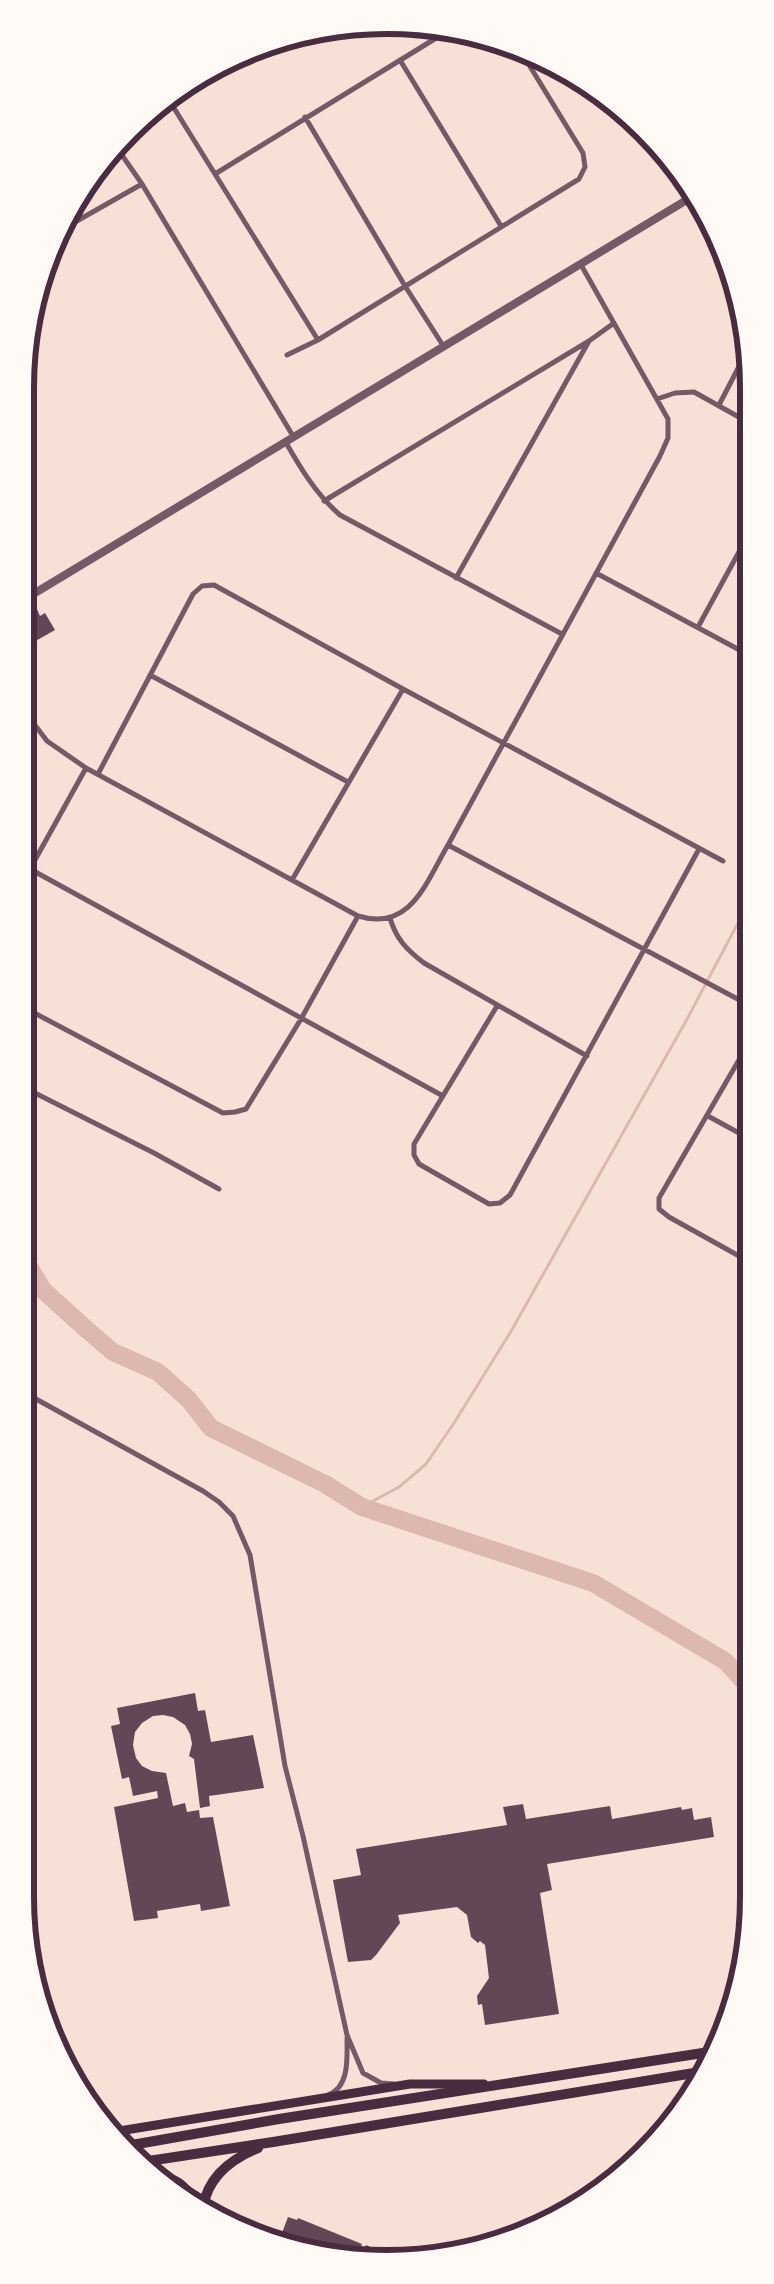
<svg xmlns="http://www.w3.org/2000/svg" width="774" height="2284" font-family="'Exo 2',sans-serif">
	<style>
		.lines { fill: none; stroke-linecap: round; stroke-linejoin: round }
		.stream { stroke: #dcb8b0; stroke-width: 3 }
		.river { stroke: #dcb8b0; stroke-width: 18 }
		.building { fill: #644757 }
		.minor { stroke: #755966; stroke-width: 5 }
		.tertiary { stroke: #755966; stroke-width: 8 }
		.primary { stroke: #4a2c40; stroke-width: 9 }
		.trunk { stroke: #4a2c40; stroke-width: 10 }
		.rim { fill: none; stroke: #4a2c40; stroke-width: 6 }
	</style>
	<rect width="100%" height="100%" fill="#f7e1d7"/>
	<g class="lines">
		<!-- stream -->
		<path class="stream" d="M362 1507 399 1487 426 1464 454 1423 510 1333 686 1021 747 906"/>
		<!-- river -->
		<path class="river" d="M25 1260 43 1290 86 1329 113 1352 158 1372 189 1400 211 1428 325 1484 362 1507 593 1583 725 1661 749 1687"/>
	</g>
	<!-- building -->
	<path class="building" d="M37 609 40 616 45 613 55 630 25 647V623L31 620 28 614Z
		M195 1693 198 1711 205 1710 211 1742 253 1735 264 1788 209 1796 210 1806 200 1808 194 1759 189 1756 192 1744 190 1734 185 1725 173 1717 163 1715 153 1716 142 1723 135 1732 133 1745 136 1758 142 1766 152 1771 166 1773 173 1806 185 1803 187 1812 199 1810 200 1818 213 1817 230 1906 201 1911 200 1904 157 1911 158 1918 134 1921 114 1807 158 1798 157 1791 133 1796 129 1777 122 1779 111 1726 120 1724 117 1708Z
		M523 1804 526 1819 610 1806 612 1819 681 1807 682 1810 692 1808 694 1820 711 1817 714 1837 547 1864 552 1890 540 1893 559 2014 485 2025 482 2004 478 2005 477 1996 489 1978 485 1945 480 1941 478 1943 471 1937 467 1915 457 1907 398 1915 400 1923 376 1955 371 1960 348 1962 333 1880 361 1875 356 1849 507 1825 503 1807Z
		M288 2217 297 2220 298 2218 362 2244 357 2256H340L280 2238Z
		M366 2245 396 2258 361 2257Z"/>
	<g class="lines">
		<!-- minor -->
		<path class="minor" d="M400 60 501 226
			M169 100 318 340
			M305 117 405 286 444 347
			M117 148 142 184 293 436
			M215 174 446 32
			M72 211 77 220
			M61 230 142 184
			M287 355 318 340 579 179 585 167 583 153 523 55
			M657 399 675 393 694 392 746 421
			M719 405 746 353
			M285 441C301 469 316 494 340 515L562 634
			M324 501 589 341 614 323
			M596 573 747 654
			M456 578 589 341
			M698 627 746 539
			M150 675 348 782
			M25 712 47 741 86 768 358 916C411 932 426 882 448 845L660 456 668 438V419L580 263
			M98 774 193 594 202 586 214 585 403 689 723 861
			M448 845 747 1004
			M30 869 443 1096
			M25 878 86 768
			M292 880 403 689
			M390 918C396 939 407 950 424 963L587 1056
			M497 1006 414 1144V1155L419 1164 489 1204 500 1203 510 1195 699 849
			M25 1008 223 1113 235 1112 246 1109 301 1019 358 916
			M747 1046 659 1198V1209L669 1217 748 1261
			M25 1088 154 1153 219 1189
			M708 1116 748 1138
			M25 1393 203 1491 219 1502 233 1516 250 1555 285 1766 303 1836 347 2035 363 2073 381 2083 394 2084
			M328 2095C350 2087 347 2057 347 2038"/>
		<!-- tertiary -->
		<path class="tertiary" d="M25 599 690 198"/>
		<!-- primary -->
		<path class="primary" d="M113 2132 410 2084H484
			M159 2177C176 2177 186 2185 193 2200"/>
		<!-- trunk -->
		<path class="trunk" d="M126 2146 279 2119 709 2052
			M142 2162 273 2142 700 2072
			M203 2207C208 2177 231 2159 258 2148"/>
	</g>
	<!-- crop -->
	<path d="M0 0H774V2284H0ZM387 34H387A353 353 0 0 1 740 387V1897A353 353 0 0 1 387 2250H387A353 353 0 0 1 34 1897V387A353 353 0 0 1 387 34Z" fill="#fffaf5" fill-rule="evenodd"/>
	<path class="rim" d="M387 34H387A353 353 0 0 1 740 387V1897A353 353 0 0 1 387 2250H387A353 353 0 0 1 34 1897V387A353 353 0 0 1 387 34Z"/>
</svg>
